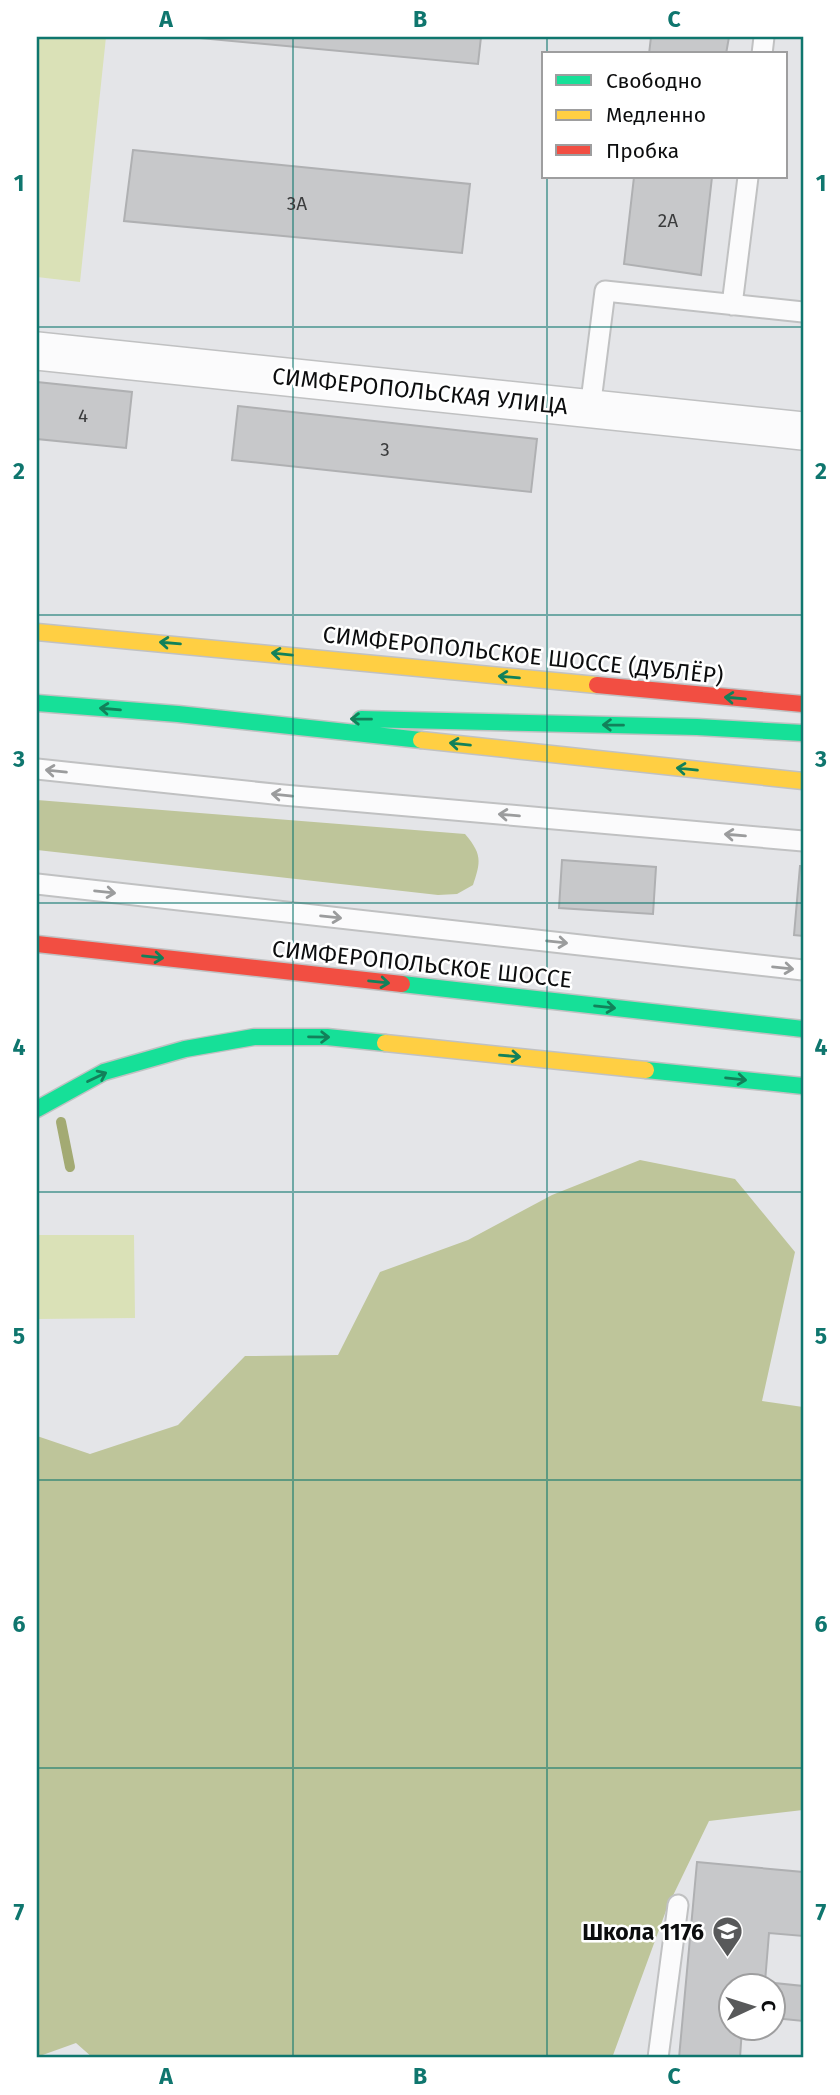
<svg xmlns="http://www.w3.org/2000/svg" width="840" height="2095" font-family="'Fira Sans',sans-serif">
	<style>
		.green { fill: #dae1b7 }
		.forest { fill: #bec59a }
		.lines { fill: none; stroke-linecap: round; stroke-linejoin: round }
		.stream { stroke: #a3aa73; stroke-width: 10 }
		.building { fill: #c7c8ca; stroke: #afb0b2; stroke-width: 2 }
		.lane-casing { stroke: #c0c1c2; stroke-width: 23 }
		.street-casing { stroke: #c0c1c2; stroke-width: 40 }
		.fast-casing { stroke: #c0c1c2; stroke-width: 19 }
		.slow-casing { stroke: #c0c1c2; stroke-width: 19 }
		.jam-casing { stroke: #c0c1c2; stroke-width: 19 }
		.lane { stroke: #fbfbfc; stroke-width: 19 }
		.street { stroke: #fbfbfc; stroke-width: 37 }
		.fast { stroke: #16e098; stroke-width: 16 }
		.slow { stroke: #ffcf43; stroke-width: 16 }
		.jam { stroke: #f24e42; stroke-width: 16 }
		.oneway { stroke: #12815a }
		.oneway2 { stroke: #9b9c9d }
		.grid { fill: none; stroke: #0f766e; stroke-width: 2; stroke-opacity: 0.55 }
		.labels { text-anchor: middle; stroke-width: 5; stroke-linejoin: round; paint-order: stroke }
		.number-label { font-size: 19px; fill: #3b3c3d }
		.street-label { font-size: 23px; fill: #0c0d0e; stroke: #fff }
		.poi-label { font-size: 23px; font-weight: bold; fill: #0c0d0e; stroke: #fff; text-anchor: end }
		.neatline { fill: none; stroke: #0f766e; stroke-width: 2.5 }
		.grid-label { font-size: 23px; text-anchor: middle; font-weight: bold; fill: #0f766e }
	</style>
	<rect width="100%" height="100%" fill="#e4e5e8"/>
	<!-- green -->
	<path class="green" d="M37 37H106L80 282 37 277Z
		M37 1235H134L135 1318 37 1319Z"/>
	<!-- forest -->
	<path class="forest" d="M37 800 465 834C482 854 481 861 473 885L457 894 438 895 37 850Z
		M640 1160 735 1179 795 1252 762 1401 803 1407V1810L709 1821 667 1908 612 2058H93L76 2043 37 2057V1436L90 1454 178 1425 245 1356 338 1355 380 1272 468 1240 552 1195Z"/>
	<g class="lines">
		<!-- stream -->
		<path class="stream" d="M61 1122 70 1167"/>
	</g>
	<!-- building -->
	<path class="building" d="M189 37H481L478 64Z
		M651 37H729L726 54H649Z
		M133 150 470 184 462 253 124 221Z
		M634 177H712L701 275 624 264Z
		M37 382 132 392 126 448 37 439Z
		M238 406 537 439 531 492 232 460Z
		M562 860 656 867 653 914 559 908Z
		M800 866H803V936L794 935Z
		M697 1862 803 1872V1936L769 1933 765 1982 803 1986V2021L774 2018V1986H732V2028H742L740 2058H679Z"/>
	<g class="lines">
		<defs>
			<path id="lane" d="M762 54 764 37
				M732 305 748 177
				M590 409 605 291 803 312
				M37 769 283 795 803 841
				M37 884 803 970
				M658 2058 678 1905"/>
			<path id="street" d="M37 351 803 431"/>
			<path id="fast" d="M37 703 178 714 421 740
				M361 719 697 727 803 733
				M402 984 803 1029
				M646 1070 803 1086
				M37 1109 104 1072 185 1049 254 1037H327L385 1043"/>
			<path id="slow" d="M37 632 597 685
				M421 740 803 781
				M385 1043 646 1070"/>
			<path id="jam" d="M597 685 803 704
				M37 944 402 984"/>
		</defs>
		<!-- lane casing -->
		<use href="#lane" class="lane-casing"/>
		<!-- street casing -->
		<use href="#street" class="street-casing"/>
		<!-- fast casing -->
		<use href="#fast" class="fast-casing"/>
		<!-- slow casing -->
		<use href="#slow" class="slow-casing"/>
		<!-- jam casing -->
		<use href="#jam" class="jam-casing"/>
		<!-- lane -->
		<use href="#lane" class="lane"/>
		<!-- street -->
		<use href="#street" class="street"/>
		<!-- fast -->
		<use href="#fast" class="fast"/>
		<!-- slow -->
		<use href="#slow" class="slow"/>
		<!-- jam -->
		<use href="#jam" class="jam"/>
	</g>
	<!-- one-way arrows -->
	<defs><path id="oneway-shaft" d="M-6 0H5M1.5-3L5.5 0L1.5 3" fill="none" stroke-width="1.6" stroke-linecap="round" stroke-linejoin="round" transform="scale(1.75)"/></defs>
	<g class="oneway">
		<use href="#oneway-shaft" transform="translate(170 643) rotate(-175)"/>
		<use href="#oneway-shaft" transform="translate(282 654) rotate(-174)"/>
		<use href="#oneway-shaft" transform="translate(509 677) rotate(-175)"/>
		<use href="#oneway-shaft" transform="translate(735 698) rotate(-175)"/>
		<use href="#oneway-shaft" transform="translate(110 709) rotate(-175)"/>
		<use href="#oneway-shaft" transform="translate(361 719) rotate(-179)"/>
		<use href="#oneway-shaft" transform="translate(613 725) rotate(-179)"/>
		<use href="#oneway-shaft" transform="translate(460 744) rotate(-174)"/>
		<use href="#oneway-shaft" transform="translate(687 769) rotate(-174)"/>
		<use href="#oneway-shaft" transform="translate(153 957) rotate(6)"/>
		<use href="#oneway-shaft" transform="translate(379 982) rotate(6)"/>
		<use href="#oneway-shaft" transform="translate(605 1007) rotate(6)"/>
		<use href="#oneway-shaft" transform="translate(319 1037) rotate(1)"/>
		<use href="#oneway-shaft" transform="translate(510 1056) rotate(5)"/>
		<use href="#oneway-shaft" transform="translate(97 1077) rotate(-26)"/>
		<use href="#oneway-shaft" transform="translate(736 1079) rotate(6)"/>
	</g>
	<g class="oneway2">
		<use href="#oneway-shaft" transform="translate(56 771) rotate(-174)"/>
		<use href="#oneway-shaft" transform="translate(282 795) rotate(-174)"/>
		<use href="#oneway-shaft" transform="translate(509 815) rotate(-175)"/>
		<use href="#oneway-shaft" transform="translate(735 835) rotate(-175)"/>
		<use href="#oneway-shaft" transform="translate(105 892) rotate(6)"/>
		<use href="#oneway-shaft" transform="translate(331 917) rotate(6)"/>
		<use href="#oneway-shaft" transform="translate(557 942) rotate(6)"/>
		<use href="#oneway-shaft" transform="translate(783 968) rotate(6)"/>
	</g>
	<!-- grid -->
	<path class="grid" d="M293 37V2058M547 37V54M547 177V2058M37 327H803M37 615H803M37 903H803M37 1192H803M37 1480H803M37 1768H803"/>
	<!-- icons -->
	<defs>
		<symbol id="school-pin" viewBox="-11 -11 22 30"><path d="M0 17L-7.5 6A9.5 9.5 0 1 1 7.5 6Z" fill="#58595a" stroke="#fff"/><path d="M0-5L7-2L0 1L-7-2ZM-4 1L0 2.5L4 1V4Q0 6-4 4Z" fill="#fff"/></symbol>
	</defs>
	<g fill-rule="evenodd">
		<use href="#school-pin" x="710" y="1914" width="35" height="47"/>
	</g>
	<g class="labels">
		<!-- number labels -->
		<g class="number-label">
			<text x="297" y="210">3А</text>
			<text x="668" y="227">2А</text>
			<text x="83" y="422">4</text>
			<text x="385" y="456">3</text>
		</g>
		<!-- street labels -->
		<g class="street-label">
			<text transform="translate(420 391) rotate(6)" y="8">СИМФЕРОПОЛЬСКАЯ УЛИЦА</text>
			<text transform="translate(523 655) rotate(6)" y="8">СИМФЕРОПОЛЬСКОЕ ШОССЕ (ДУБЛЁР)</text>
			<text transform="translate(422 964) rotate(6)" y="8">СИМФЕРОПОЛЬСКОЕ ШОССЕ</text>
		</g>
		<!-- poi labels -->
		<g class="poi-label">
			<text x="704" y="1940">Школа 1176</text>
		</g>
	</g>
	<!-- border -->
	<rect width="840" height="2095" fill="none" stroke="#ffffff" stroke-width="77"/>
	<!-- legend -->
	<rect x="542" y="52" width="245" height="126" fill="#ffffff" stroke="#9e9e9f" stroke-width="2"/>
	<rect x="556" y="75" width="35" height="10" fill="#16e098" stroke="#9e9e9f" stroke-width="2"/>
	<text x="606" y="88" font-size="21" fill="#0c0d0e">Свободно</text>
	<rect x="556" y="110" width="35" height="10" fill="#ffcf43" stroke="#9e9e9f" stroke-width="2"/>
	<text x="606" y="122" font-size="21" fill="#0c0d0e">Медленно</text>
	<rect x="556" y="145" width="35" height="10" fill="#f24e42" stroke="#9e9e9f" stroke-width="2"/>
	<text x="606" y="158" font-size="21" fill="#0c0d0e">Пробка</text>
	<!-- north arrow -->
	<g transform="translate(752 2007) rotate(86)"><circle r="33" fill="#ffffff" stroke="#9e9e9f" stroke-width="2"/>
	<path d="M0-5L12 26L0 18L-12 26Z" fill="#58595a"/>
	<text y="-10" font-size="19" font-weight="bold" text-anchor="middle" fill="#0c0d0e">С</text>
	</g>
	<rect x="38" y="38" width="764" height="2018" class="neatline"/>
	<g class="grid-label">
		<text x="166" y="27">A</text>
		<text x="420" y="27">B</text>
		<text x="674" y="27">C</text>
		<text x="19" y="191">1</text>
		<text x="821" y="191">1</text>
		<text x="19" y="479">2</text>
		<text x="821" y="479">2</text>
		<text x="19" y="767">3</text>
		<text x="821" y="767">3</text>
		<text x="19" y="1055">4</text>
		<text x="821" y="1055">4</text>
		<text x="19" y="1344">5</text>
		<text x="821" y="1344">5</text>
		<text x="19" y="1632">6</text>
		<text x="821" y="1632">6</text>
		<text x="19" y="1920">7</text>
		<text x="821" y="1920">7</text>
		<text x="166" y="2084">A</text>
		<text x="420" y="2084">B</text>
		<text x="674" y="2084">C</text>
	</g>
</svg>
